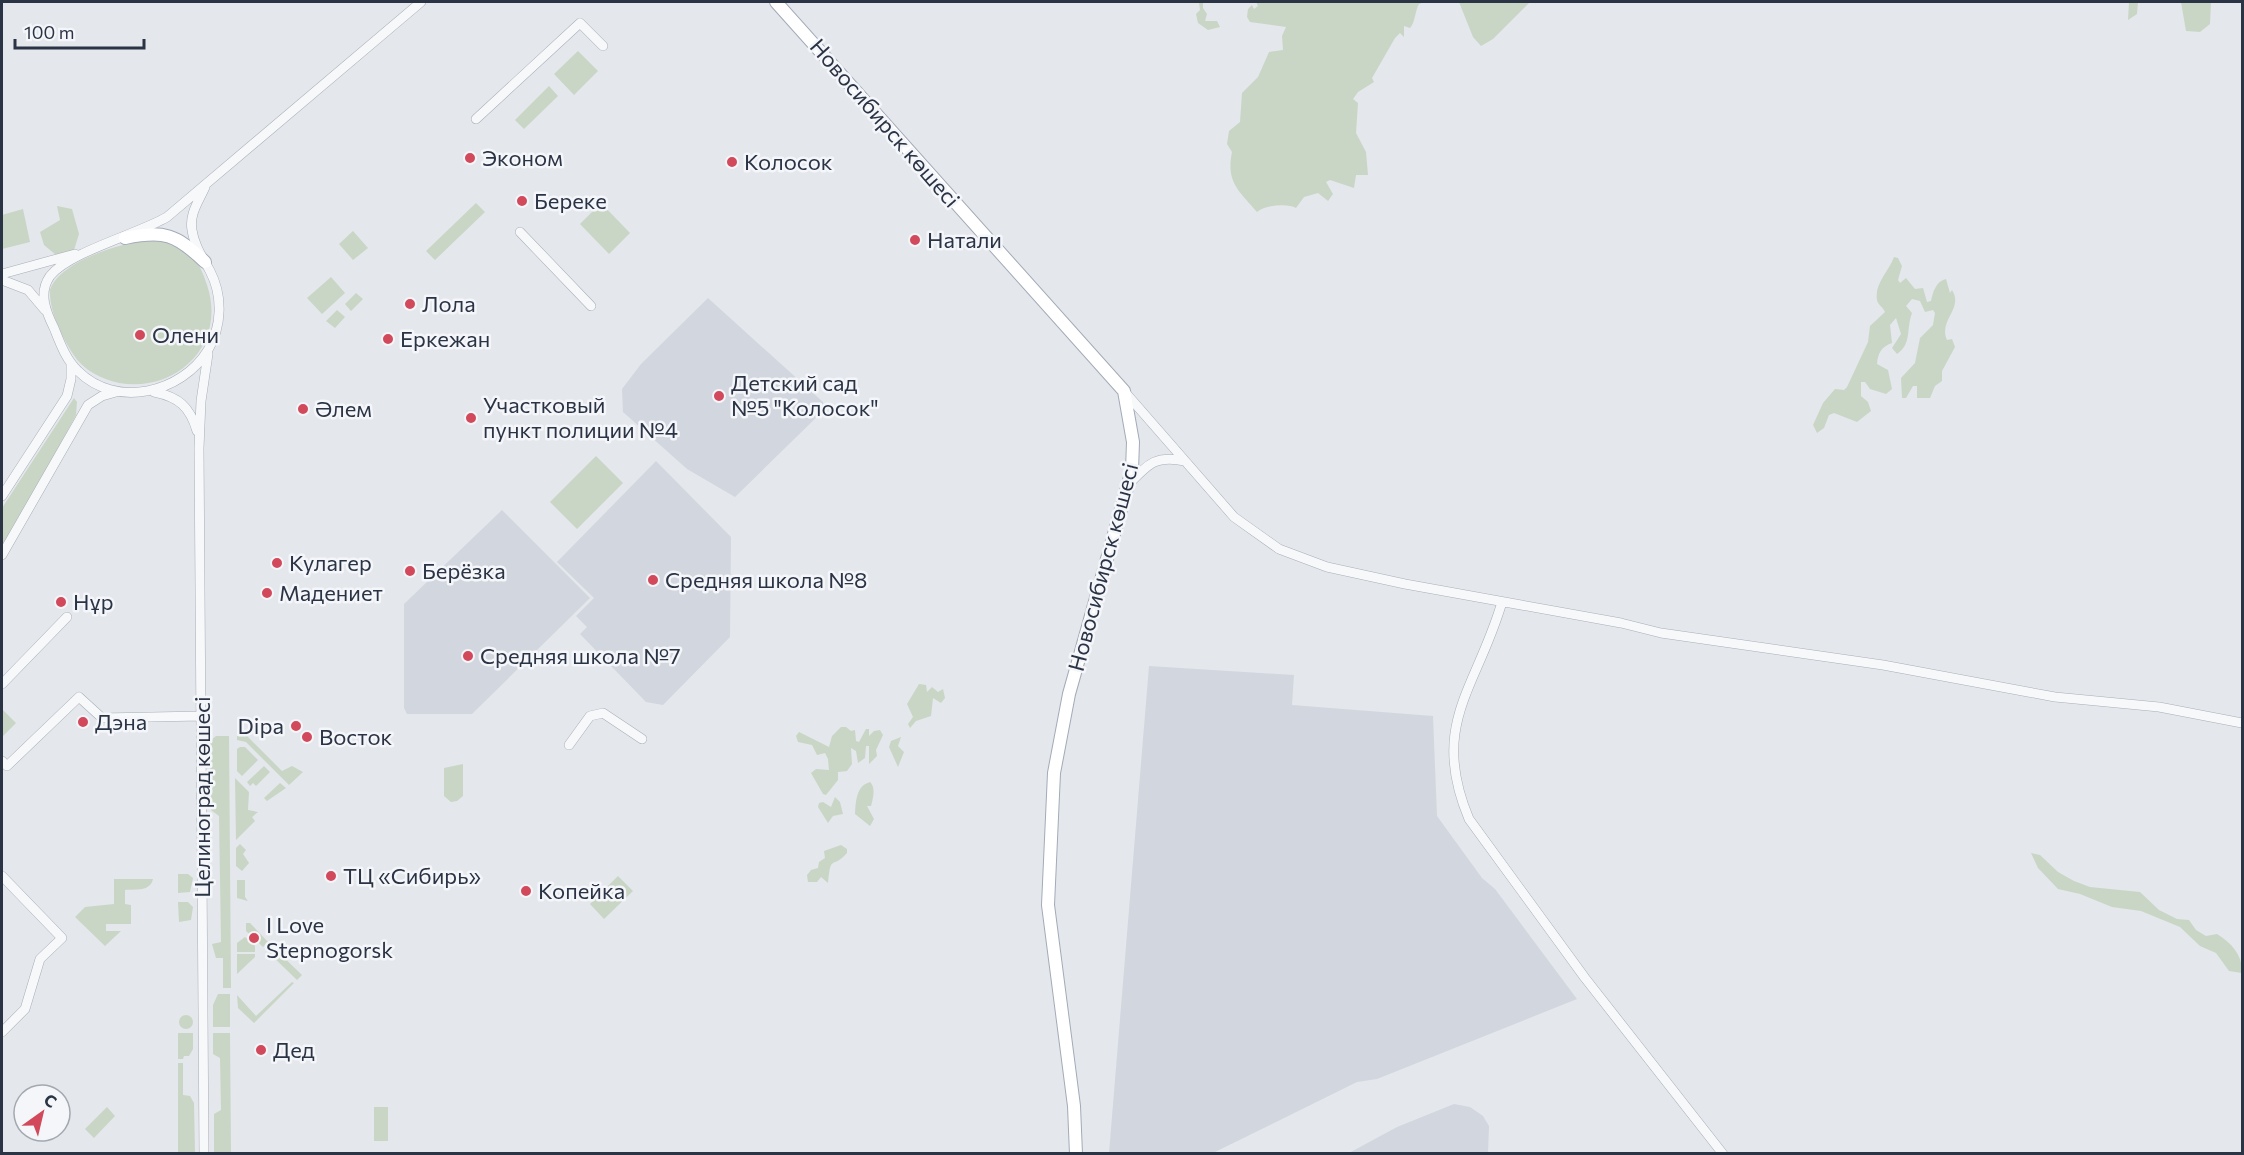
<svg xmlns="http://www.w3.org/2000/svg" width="2244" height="1155" font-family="Commissioner,sans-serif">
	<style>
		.built { fill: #d2d6de }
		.green { fill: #c9d6c5 }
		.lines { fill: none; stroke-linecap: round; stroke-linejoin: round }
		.minor-casing { stroke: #a9aeb7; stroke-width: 10 }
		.major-casing { stroke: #a3abb8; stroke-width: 14 }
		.minor { stroke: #f7f8fa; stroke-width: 9 }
		.major { stroke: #fff; stroke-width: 12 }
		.poi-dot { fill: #d1495b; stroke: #f4f6f9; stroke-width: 2 }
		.labels { text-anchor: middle; stroke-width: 5; stroke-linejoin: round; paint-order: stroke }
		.street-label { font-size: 22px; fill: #2b3445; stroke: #f4f6f9 }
		.poi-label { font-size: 22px; fill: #2b3445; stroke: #f4f6f9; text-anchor: start }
	</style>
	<rect width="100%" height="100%" fill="#e4e7ec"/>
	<!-- built -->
	<path class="built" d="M708 298 823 402 825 409 735 497 687 469 623 412 622 389 641 364Z
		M656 461 731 537 730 637 663 705 646 702 580 634 587 627 576 616 594 598 557 562Z
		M502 510 590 598 472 714H407L404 708V604Z
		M1149 666 1294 675 1292 705 1433 716 1437 816 1482 878 1495 889 1577 999 1377 1079 1357 1082 1213 1153H1109Z
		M1454 1104 1470 1107 1483 1116 1489 1126 1488 1153H1349L1397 1127Z"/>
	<!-- green -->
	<path class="green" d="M1199 2H1203V8L1207 14 1205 21H1217L1220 27 1208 30 1198 23 1196 14 1200 10Z
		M1256 2H1424L1419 4C1415 11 1415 23 1410 28L1404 26V37L1400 33 1395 38 1372 78 1374 82 1358 92 1353 99 1358 103 1356 133 1366 152 1368 175H1356L1354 188 1330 180 1326 182 1333 194 1328 201 1318 193 1304 197 1296 208C1288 203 1265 205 1257 212 1238 190 1226 182 1232 152L1227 144 1229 131 1240 122 1242 93 1258 77 1269 52 1283 50 1282 36 1286 27 1250 22 1247 17 1248 9 1252 5 1254 9 1258 6Z
		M1459 2H1530L1493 39 1481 46 1473 37Z
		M2129 2H2138L2137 14 2128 20Z
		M2181 2H2211L2210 24 2200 32 2186 31Z
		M578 51 598 71 574 95 554 74Z
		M549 86 558 96 524 129 515 120Z
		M476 203 485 212 435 260 426 251Z
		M601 203 630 233 609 254 580 224Z
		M57 206 72 209 79 234 74 250 56 255 44 245 40 232 60 220Z
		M23 209 30 242 2 249V215Z
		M353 231 368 248 353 260 339 244Z
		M156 239C169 243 182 248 192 257 200 264 204 276 207 285 227 344 177 393 119 383 101 379 83 370 73 354 62 337 49 311 50 290 60 260 126 241 156 239Z
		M1894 257 1898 258 1902 266 1898 280 1900 283 1906 278 1915 289 1923 288 1927 302 1931 301C1933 292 1936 281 1946 279L1950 293 1952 290C1964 309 1938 320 1947 340L1952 339 1955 347 1942 371V381L1935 386 1930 398H1917V386H1913L1906 398H1902L1901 378 1915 363 1920 338 1933 325 1935 313 1933 310 1925 312 1920 301 1912 299 1906 306 1912 313C1906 329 1912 344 1897 354L1892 348 1901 334 1896 318 1890 325 1892 343C1881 347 1878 353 1877 364L1888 370 1892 389 1886 394 1870 389 1865 382H1861V396L1868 402 1871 411 1857 422 1834 413 1829 415 1824 428 1817 433 1813 425 1823 403 1835 389 1844 390 1847 387 1868 342 1870 326 1885 312C1883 307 1878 305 1877 300 1874 284 1889 271 1894 257Z
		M331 277 345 293 322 314 307 298Z
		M356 293 363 299 351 311 345 304Z
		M337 310 345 317 335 328 326 321Z
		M74 398 77 402 76 415 31 499 2 546V508Z
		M596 456 623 483 577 529 550 502Z
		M919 684 926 685 927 692 932 687 938 692 943 689 945 698 941 703 933 698 931 716 916 721 910 728 908 724 913 717 907 704Z
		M2 709 16 723 2 737Z
		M841 727H846L851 731 855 730 856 741 859 742 866 729H869V736L874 731 880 730 883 735 876 750 877 756 869 764V746H866L865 758 858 763 856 751 851 748 852 764 847 771 838 772V780L826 795 823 794 811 773 816 769 829 770 828 759 825 753 817 755 812 745 798 742 796 736 799 732 829 747 832 736Z
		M216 736H229L231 988H223V958H216L212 944 221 942 219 816 211 810 210 741Z
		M237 736H247L282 771 292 766 303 772 289 785 246 742 237 740Z
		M901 737 898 746 904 752 898 767 889 747 891 741Z
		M240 747H245L258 760 242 776 237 771V749Z
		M463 764V796L457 801 451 802 444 796V768Z
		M264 766 270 772 256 786 253 783 250 786 247 782Z
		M235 778 249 792 248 810 258 812 252 817 255 821 236 840Z
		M870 782C876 787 873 799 871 806H867L874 819 870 826 855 814C856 801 856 786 870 782Z
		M280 783 286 788 267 801 264 798Z
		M835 797 840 802 843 814 833 816 828 823 818 807 819 803 823 802 831 807Z
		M240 844 246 850 243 854 249 863 242 871 236 866V848Z
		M841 845 847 849V853C832 870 831 853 828 883L821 877 817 882H808L807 875 811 870 818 868 819 862 825 858 824 851Z
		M2031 853 2040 855 2058 872 2074 881 2090 887 2140 892 2159 910 2177 919 2189 920 2196 930 2206 936 2217 934C2232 943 2243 956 2242 973L2229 971 2216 953 2200 946 2180 927 2141 911 2112 907 2080 894 2058 889 2038 868Z
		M178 874H188L193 878 190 892 178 893Z
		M618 876 633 891 604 919 590 904Z
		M114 879H153C150 892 136 889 125 890V904L131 905V924H106V931H121L105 946 75 917 85 907 114 904Z
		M237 880H245V897L248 901 237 898Z
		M178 902H188L193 907 191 920 179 922Z
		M246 923H250L268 942 263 947 246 931Z
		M245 937 255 946V952H237V943Z
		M272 946 302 975 297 980 267 951Z
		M237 954H255V957L237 974Z
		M292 982 294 983 254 1023 238 1008 237 995 256 1016Z
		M218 994H230V1027H213V1005Z
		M179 1022a7 7 0 1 1 14 0a7 7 0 1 1-14 0Z
		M178 1033H193V1049L189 1056H184L183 1059H178Z
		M213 1033H230L231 1153H214V1114L221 1110 220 1058 213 1054Z
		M178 1063H183V1095L190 1096 194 1103 195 1153H178Z
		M107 1107 115 1116 94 1138 85 1129Z
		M374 1107H388V1141H374Z"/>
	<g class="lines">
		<defs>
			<path id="minor" d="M476 119 580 23 603 46
				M205 187C199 201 189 214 192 230 194 245 203 258 210 271 223 296 222 326 208 350 182 393 116 409 78 371 66 360 60 343 54 328 46 312 38 293 50 276 69 252 138 234 167 217L421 2
				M520 232 591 306
				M2 274 75 254
				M2 280 28 290 45 310
				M1124 391 1234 517 1279 549 1327 567 1405 584 1621 623 1661 633 1883 665 2055 697 2159 707 2242 723
				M154 392C179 397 190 407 197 431
				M1129 484C1149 463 1156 455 1185 461
				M2 496 67 396 71 379V363
				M2 555 88 405 102 396 116 392
				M1502 602C1477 688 1429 724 1469 819L1585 978 1723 1154
				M2 684 67 617
				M569 745 590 716 603 713 642 739
				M2 761 7 766 79 697 102 718 201 716
				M2 876 62 938 40 959 25 1009 2 1032
				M204 1154 199 448 201 401 208 354"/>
			<path id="major" d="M776 2 1124 391 1133 442 1132 470 1069 694 1054 773 1048 905 1074 1106 1076 1154
				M125 238C164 230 176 234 205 262"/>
		</defs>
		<!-- minor casing -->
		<use href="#minor" class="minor-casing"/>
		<!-- major casing -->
		<use href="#major" class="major-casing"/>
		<!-- minor -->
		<use href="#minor" class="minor"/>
		<!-- major -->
		<use href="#major" class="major"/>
	</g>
	<!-- markers -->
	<g class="poi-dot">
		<circle cx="470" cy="158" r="6"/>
		<circle cx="732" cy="162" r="6"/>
		<circle cx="522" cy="201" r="6"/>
		<circle cx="915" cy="240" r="6"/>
		<circle cx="410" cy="304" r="6"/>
		<circle cx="140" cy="335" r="6"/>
		<circle cx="388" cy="339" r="6"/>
		<circle cx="719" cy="396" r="6"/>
		<circle cx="303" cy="409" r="6"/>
		<circle cx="471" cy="418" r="6"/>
		<circle cx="277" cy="563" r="6"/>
		<circle cx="410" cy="571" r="6"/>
		<circle cx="653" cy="580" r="6"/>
		<circle cx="267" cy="593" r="6"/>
		<circle cx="61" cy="602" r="6"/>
		<circle cx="468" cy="656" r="6"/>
		<circle cx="83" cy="722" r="6"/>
		<circle cx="296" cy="726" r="6"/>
		<circle cx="307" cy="737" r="6"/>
		<circle cx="331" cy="876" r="6"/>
		<circle cx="526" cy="891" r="6"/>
		<circle cx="254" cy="938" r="6"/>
		<circle cx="261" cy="1050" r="6"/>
	</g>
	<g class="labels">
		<!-- street labels -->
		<g class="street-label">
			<text transform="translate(885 123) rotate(49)" y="8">Новосибирск көшесі</text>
			<text transform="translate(1103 567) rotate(-75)" y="8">Новосибирск көшесі</text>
			<text transform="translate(202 797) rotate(-90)" y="8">Целиноград көшесі</text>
		</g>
		<!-- poi labels -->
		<g class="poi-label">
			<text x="482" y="166">Эконом</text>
			<text x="744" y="170">Колосок</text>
			<text x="534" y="209">Береке</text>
			<text x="927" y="248">Натали</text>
			<text x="422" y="312">Лола</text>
			<text x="152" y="343">Олени</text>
			<text x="400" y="347">Еркежан</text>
			<text x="731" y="391">Детский сад<tspan x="731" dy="25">№5 "Колосок"</tspan></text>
			<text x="483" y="413">Участковый<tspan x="483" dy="25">пункт полиции №4</tspan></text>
			<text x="315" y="417">Әлем</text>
			<text x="289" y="571">Кулагер</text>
			<text x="422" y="579">Берёзка</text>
			<text x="665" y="588">Средняя школа №8</text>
			<text x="279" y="601">Мадениет</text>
			<text x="73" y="610">Нұр</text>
			<text x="480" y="664">Средняя школа №7</text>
			<text x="95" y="730">Дэна</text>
			<text x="284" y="734" text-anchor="end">Dipa</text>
			<text x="319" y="745">Восток</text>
			<text x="343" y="884">ТЦ «Сибирь»</text>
			<text x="538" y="899">Копейка</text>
			<text x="266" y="933">I Love<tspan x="266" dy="25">Stepnogorsk</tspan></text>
			<text x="273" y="1058">Дед</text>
		</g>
	</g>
	<!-- border -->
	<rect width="2244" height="1155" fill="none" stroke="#2b3445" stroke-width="6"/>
	<!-- north arrow -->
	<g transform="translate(42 1113) rotate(34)"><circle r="28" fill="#f4f6f9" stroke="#a4a8b1" stroke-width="1.5"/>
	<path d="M0-4.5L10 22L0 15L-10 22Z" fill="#d1495b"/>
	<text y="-9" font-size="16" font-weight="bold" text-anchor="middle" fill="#2b3445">С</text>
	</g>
	<!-- scale -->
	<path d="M15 39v9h129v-9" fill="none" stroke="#2b3445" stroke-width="3"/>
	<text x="24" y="39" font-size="18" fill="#2b3445" stroke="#f4f6f9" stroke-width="4.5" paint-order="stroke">100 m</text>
</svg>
